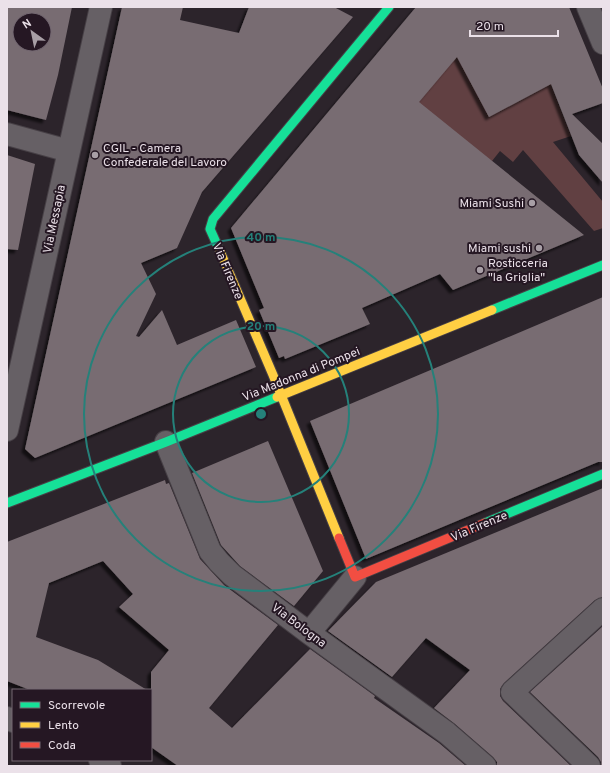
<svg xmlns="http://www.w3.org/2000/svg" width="610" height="773" font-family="Overpass,sans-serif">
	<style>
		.green { fill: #614042 }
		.building { fill: #786c72; fill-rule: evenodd; filter: url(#shadow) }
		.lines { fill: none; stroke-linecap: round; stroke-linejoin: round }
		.street-casing { stroke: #474046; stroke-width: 24 }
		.fast-casing { stroke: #474046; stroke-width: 11 }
		.slow-casing { stroke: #474046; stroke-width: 11 }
		.jam-casing { stroke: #474046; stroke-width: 11 }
		.street { stroke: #666065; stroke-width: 22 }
		.fast { stroke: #16e098; stroke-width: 9 }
		.slow { stroke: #ffcf43; stroke-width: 9 }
		.jam { stroke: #f24e42; stroke-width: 9 }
		.ring { fill: none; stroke: #25817a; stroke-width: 2 }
		.poi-dot { fill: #a89fa6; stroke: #251723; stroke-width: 1.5 }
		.labels { text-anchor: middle; stroke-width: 4; stroke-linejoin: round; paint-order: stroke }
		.poi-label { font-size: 12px; fill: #ebe1e9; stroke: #251723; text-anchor: start }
		.street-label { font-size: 12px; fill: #ebe1e9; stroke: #251723 }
		.centre { fill: #25817a; stroke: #251723; stroke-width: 2 }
		.ring-label { font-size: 12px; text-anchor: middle; font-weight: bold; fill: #25817a; stroke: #251723; stroke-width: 4; stroke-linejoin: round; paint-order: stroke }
	</style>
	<defs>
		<filter id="shadow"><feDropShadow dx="-3.5" dy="3.5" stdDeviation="1" flood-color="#0009"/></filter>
	</defs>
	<rect width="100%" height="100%" fill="#2c242b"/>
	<!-- green -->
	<path class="green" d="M460 54 554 83 551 85 571 136 553 142 603 202V228L594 231 523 150 513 162 500 151 492 161 397 127 419 92Z"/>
	<!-- building -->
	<path class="building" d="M7 7H72L58 75 46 120 7 110ZM20 20H44V44H20Z
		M122 7H183L180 20 239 33 249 7H334L353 17 202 192 177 248 141 263 156 294 136 336 139 337 162 310 177 345 236 320 256 367 35 458 25 449Z
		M416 7H569L603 89V103L572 114 603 144V183L579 155 551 84 489 117 457 57 419 102 584 235 453 290 440 274 362 308 370 324 285 359 284 356 279 358 259 310 264 308 231 228Z
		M7 155 35 164 18 250 7 249Z
		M603 297V462H598L366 559 310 421Z
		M268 441 323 571 294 606 240 566 221 545 192 473Z
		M165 480 166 484 169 483 200 559 224 585 278 625 209 708 232 728 310 649 375 696 374 698 439 743 466 766H178L151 747V672L169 650 119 607 133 594 103 561 49 583 36 637 98 660 147 690H30L7 681V542Z
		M603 488V597L595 600 504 683 500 689V696L503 701 571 766H497V762L493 757 455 724 434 708 470 670 426 638 392 677 328 631 376 582Z
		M603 626V766H601V762L598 757 530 692Z"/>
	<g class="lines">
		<defs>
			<path id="street" d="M588 7 603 43
				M7 134 69 151
				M7 430 101 7
				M166 442 210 551 219 562 232 575 309 633 447 733 485 766
				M309 633 355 577
				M7 718 13 721
				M100 760 110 766
				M589 766 512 692 603 609"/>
			<path id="fast" d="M219 249 210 229 213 219 389 7
				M492 310 603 265
				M7 503 166 442 277 397
				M485 523 603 474"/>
			<path id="slow" d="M219 249 273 375 339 538
				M277 397 492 310"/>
			<path id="jam" d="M339 538 355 577 485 523"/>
		</defs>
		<!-- street casing -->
		<use href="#street" class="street-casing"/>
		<!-- fast casing -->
		<use href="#fast" class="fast-casing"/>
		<!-- slow casing -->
		<use href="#slow" class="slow-casing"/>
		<!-- jam casing -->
		<use href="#jam" class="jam-casing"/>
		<!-- street -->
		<use href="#street" class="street"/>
		<!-- fast -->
		<use href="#fast" class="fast"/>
		<!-- slow -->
		<use href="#slow" class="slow"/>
		<!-- jam -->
		<use href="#jam" class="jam"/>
	</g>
	<!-- distance rings -->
	<g class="ring">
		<circle cx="261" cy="414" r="88"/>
		<circle cx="261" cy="414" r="177"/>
	</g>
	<!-- markers -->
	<g class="poi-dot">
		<circle cx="95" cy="155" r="4"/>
		<circle cx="532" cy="203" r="4"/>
		<circle cx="539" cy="248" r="4"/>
		<circle cx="480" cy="270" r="4"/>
	</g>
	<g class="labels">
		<!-- poi labels -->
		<g class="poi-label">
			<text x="103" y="152">CGIL - Camera<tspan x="103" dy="14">Confederale del Lavoro</tspan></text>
			<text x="524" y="207" text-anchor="end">Miami Sushi</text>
			<text x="531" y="252" text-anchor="end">Miami sushi</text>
			<text x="488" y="267">Rosticceria<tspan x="488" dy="14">"la Griglia"</tspan></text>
		</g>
		<!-- street labels -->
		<g class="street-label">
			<text transform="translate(54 219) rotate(-78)" y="4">Via Messapia</text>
			<text transform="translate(228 271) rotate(67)" y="4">Via Firenze</text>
			<text transform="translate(301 374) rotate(-22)" y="4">Via Madonna di Pompei</text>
			<text transform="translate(479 526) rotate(-23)" y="4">Via Firenze</text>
			<text transform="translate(299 625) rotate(37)" y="4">Via Bologna</text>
		</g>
	</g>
	<circle cx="261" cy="414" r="6" class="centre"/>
	<g class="ring-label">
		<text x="261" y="241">40 m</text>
		<text x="261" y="330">20 m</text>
	</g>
	<!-- border -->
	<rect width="610" height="773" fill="none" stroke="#ebe1e9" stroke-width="16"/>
	<!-- legend -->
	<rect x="12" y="689" width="140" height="72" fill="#251723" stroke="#746872"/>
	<rect x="20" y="702" width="20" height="6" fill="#16e098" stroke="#746872"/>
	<text x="48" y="709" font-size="12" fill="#ebe1e9">Scorrevole</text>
	<rect x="20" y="722" width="20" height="6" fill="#ffcf43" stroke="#746872"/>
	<text x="48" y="729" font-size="12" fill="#ebe1e9">Lento</text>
	<rect x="20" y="742" width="20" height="6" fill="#f24e42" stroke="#746872"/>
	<text x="48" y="749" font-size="12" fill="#ebe1e9">Coda</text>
	<!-- north arrow -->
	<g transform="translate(32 32) rotate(327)"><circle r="19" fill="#251723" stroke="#746872"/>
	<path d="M0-3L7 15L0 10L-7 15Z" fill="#a89fa6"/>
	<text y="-6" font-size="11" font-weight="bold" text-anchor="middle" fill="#ebe1e9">N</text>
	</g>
	<!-- scale -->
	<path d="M470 30v6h88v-6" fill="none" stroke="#ebe1e9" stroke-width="2"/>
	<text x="476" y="30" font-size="12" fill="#ebe1e9" stroke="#251723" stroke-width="3" paint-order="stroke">20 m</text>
</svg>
